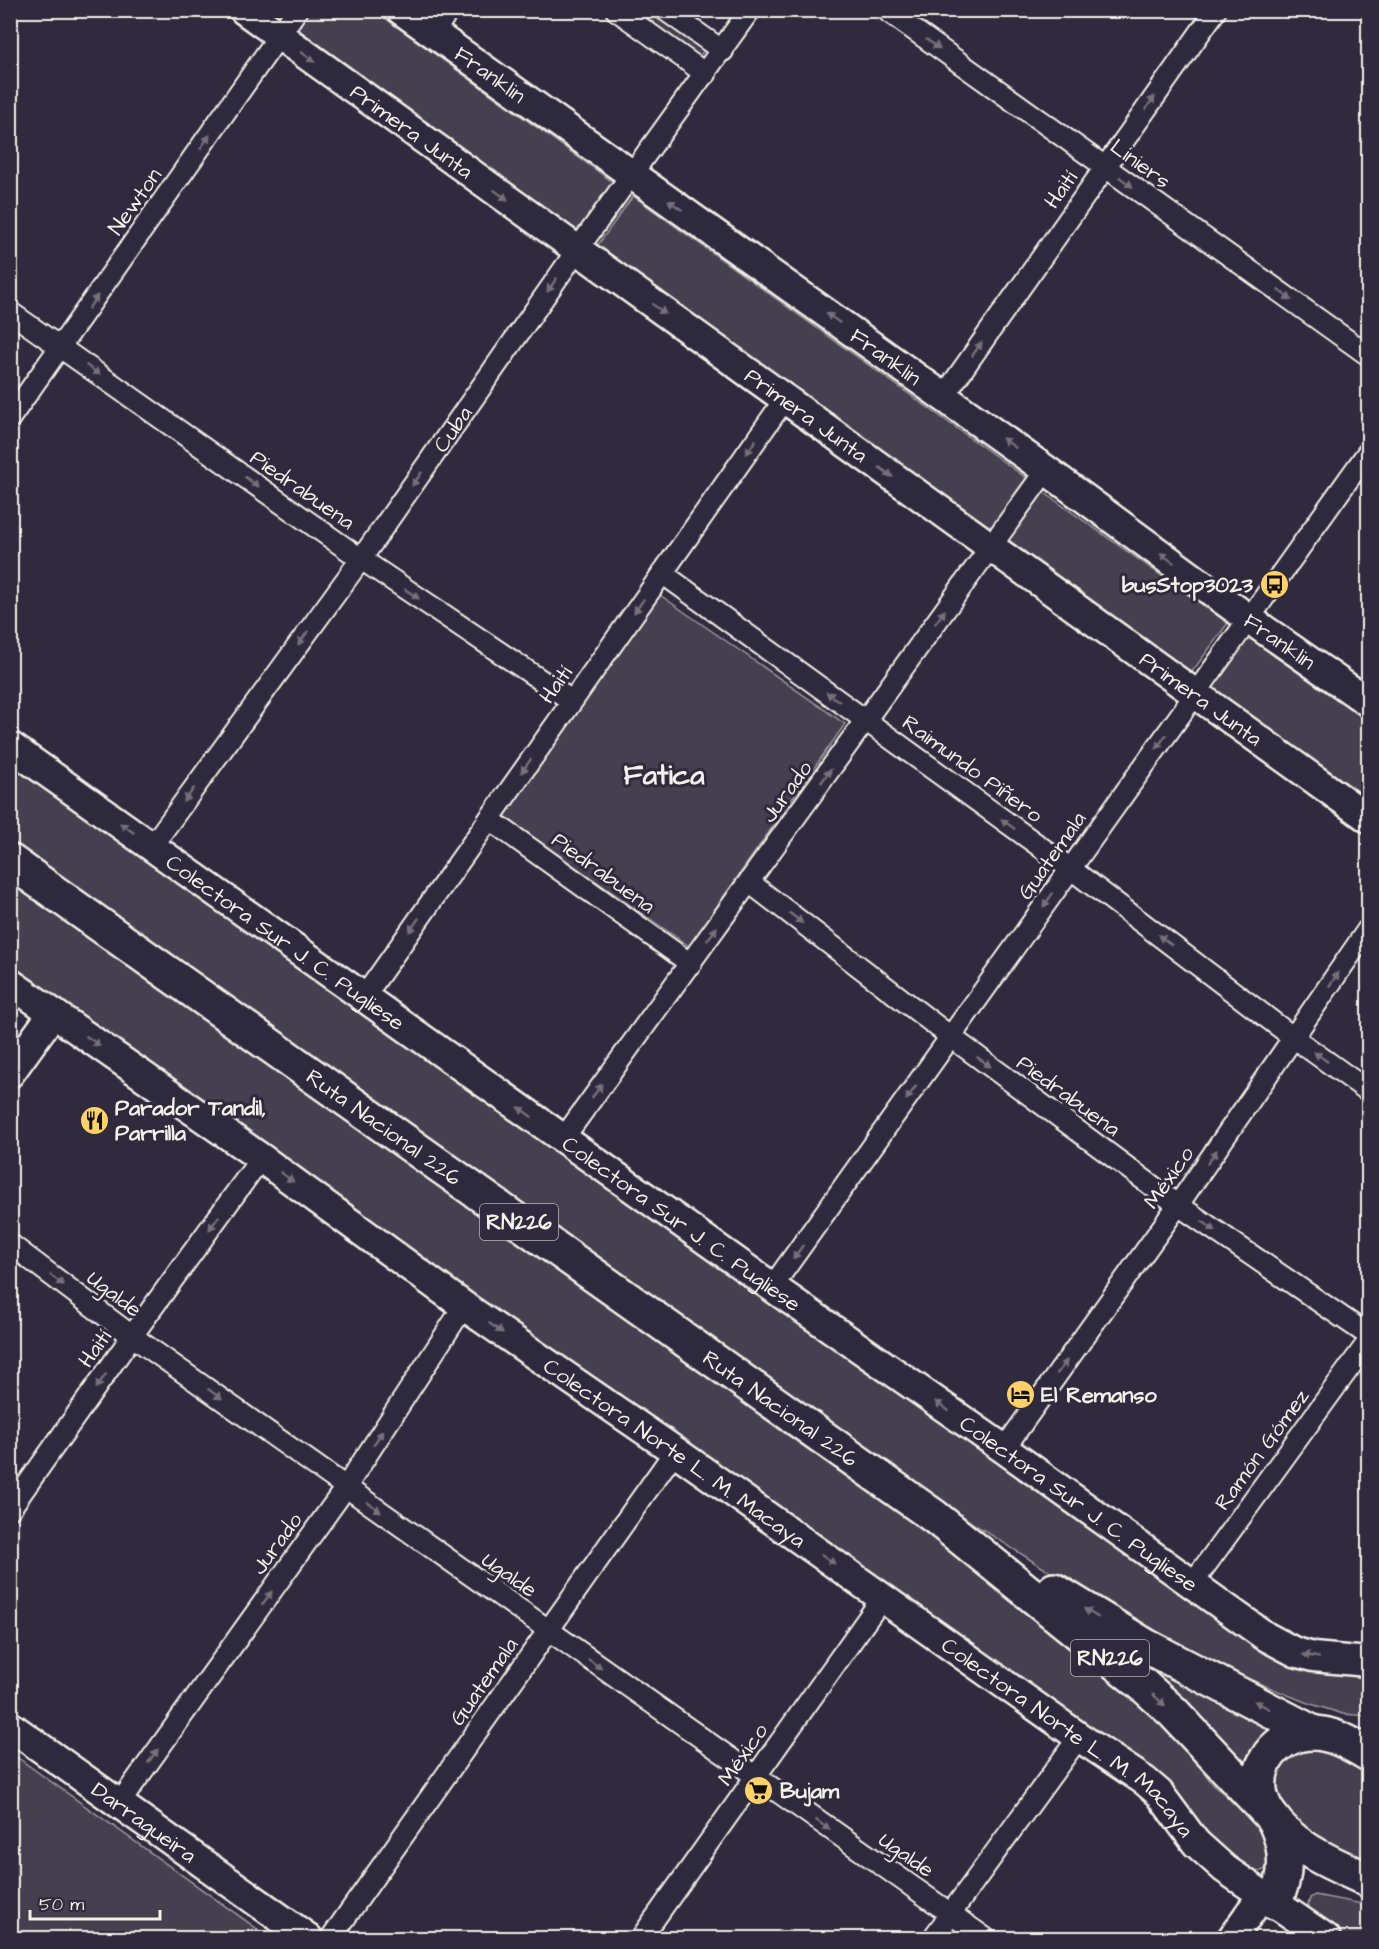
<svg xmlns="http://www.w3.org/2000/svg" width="1379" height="1949" font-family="'Architects Daughter',sans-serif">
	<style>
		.green { fill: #454050; stroke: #9c989c; stroke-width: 1.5 }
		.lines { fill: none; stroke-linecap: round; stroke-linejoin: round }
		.street-casing { stroke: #f4f1e8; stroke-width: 24 }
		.secondary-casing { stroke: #f4f1e8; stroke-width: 33 }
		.highway-casing { stroke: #f4f1e8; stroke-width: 38 }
		.street { stroke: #2f2a3d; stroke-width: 20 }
		.secondary { stroke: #2f2a3d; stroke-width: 28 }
		.highway { stroke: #2f2a3d; stroke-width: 33 }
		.oneway { fill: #747079 }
		.labels { text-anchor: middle; stroke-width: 6; stroke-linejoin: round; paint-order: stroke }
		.shield { fill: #2f2a3d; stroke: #b9b5b5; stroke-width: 1.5 }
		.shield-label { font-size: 21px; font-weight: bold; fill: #f4f1e8 }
		.street-label { font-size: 22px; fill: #f4f1e8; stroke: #2f2a3d }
		.poi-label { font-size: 22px; font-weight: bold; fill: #f4f1e8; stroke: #2f2a3d; text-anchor: start }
		.district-label { font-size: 28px; font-weight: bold; fill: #f4f1e8; stroke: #2f2a3d }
	</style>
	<rect width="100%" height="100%" fill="#2f2a3d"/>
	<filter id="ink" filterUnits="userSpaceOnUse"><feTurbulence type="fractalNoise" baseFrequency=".0167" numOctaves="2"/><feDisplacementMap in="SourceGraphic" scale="12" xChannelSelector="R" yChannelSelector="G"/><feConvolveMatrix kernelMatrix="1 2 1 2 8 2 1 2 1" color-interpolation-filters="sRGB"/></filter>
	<g filter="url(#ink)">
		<!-- green -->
		<path class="green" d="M310 11H375L614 183 574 238 293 34Z
			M624 11H651L705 49 696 61Z
			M633 196 1029 480 991 533 595 249Z
			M1042 491 1228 623 1189 676 1004 545Z
			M660 595 845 724 689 946 504 817Z
			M1249 635 1368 721V806L1209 692Z
			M11 755 1249 1635 1368 1670V1716L1343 1714 1305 1702 1222 1668 1037 1564 870 1458 11 843Z
			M11 877 928 1529 1139 1701 1183 1745 1212 1783 1256 1824 1270 1844 1271 1864C1266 1869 1261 1873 1255 1872 1226 1869 1177 1804 1158 1781L11 968Z
			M1050 1592 1290 1725 1249 1785Z
			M1309 1742 1368 1767V1868L1297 1826 1273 1792 1276 1765Z
			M11 1753 270 1938H11Z
			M1315 1895 1368 1905V1938H1343L1314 1917 1308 1905 1310 1898Z"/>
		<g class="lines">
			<defs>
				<g id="street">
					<path d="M616 10 706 74"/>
					<path d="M665 10 723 51"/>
					<path d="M886 10 1368 355"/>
					<path d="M433 33 449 10"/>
					<path d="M10 312 361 559 572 701"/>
					<path d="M944 396 1216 10"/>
					<path d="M10 418 297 10"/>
					<path d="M662 573 1071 869 1294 1038 1368 1091"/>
					<path d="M489 819 691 964"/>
					<path id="s1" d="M152 846 361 559 577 250 750 10"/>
					<path d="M749 882 951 1037 1178 1205 1368 1335"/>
					<path d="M364 997 785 399"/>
					<path d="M563 1139 1046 470"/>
					<path d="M10 1244 132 1336 985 1938"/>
					<path d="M772 1287 1368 452"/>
					<path d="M1004 1449 1178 1205 1368 929"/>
					<path d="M10 1509 132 1336 261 1158"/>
					<path d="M1192 1584 1368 1342"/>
					<path d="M119 1804 346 1487 464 1306"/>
					<path d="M331 1938 675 1451"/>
					<path d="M641 1938 883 1597"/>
					<path d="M933 1938 1079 1737"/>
				</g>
				<g id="secondary">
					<path id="s2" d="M244 10 1368 818"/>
					<path id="s3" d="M401 10 1046 470 1249 619 1368 702"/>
					<path id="s4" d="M10 746 772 1287 1004 1449 1265 1636 1295 1652 1313 1657 1368 1662"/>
					<path id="s5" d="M10 983 261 1158 464 1306 675 1451 1079 1737 1145 1781 1159 1793 1196 1843 1225 1869 1326 1938"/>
					<path d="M10 1073 53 1013"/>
					<path id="s6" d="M10 1726 308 1938"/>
					<path d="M1232 1938 1263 1894"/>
				</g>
				<g id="highway">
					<path id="s7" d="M10 861 935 1517 1143 1685 1173 1712 1270 1815"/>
					<path d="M1054 1590 1146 1646 1314 1733"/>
					<path d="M1368 1754C1352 1744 1332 1733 1313 1733 1270 1733 1244 1779 1270 1815 1295 1850 1332 1863 1368 1880"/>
					<path d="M1274 1820C1287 1846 1289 1876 1274 1902"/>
				</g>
			</defs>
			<!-- street casing -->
			<use href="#street" class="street-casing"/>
			<!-- secondary casing -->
			<use href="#secondary" class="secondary-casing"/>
			<!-- highway casing -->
			<use href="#highway" class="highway-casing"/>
			<!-- street -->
			<use href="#street" class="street"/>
			<!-- secondary -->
			<use href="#secondary" class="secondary"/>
			<!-- highway -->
			<use href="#highway" class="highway"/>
		</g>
		<!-- one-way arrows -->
		<defs><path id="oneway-solid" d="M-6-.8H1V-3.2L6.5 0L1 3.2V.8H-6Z" transform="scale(1.5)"/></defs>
		<g class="oneway">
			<use href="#oneway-solid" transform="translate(933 44) rotate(35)"/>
			<use href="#oneway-solid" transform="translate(308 57) rotate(36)"/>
			<use href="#oneway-solid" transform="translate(1150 103) rotate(-55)"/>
			<use href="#oneway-solid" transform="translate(205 142) rotate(-55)"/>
			<use href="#oneway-solid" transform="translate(1126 182) rotate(36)"/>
			<use href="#oneway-solid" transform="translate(501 195) rotate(36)"/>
			<use href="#oneway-solid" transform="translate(675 205) rotate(-145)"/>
			<use href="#oneway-solid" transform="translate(552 285) rotate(125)"/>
			<use href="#oneway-solid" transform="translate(1285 295) rotate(36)"/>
			<use href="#oneway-solid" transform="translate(93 302) rotate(-55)"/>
			<use href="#oneway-solid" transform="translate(659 309) rotate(36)"/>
			<use href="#oneway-solid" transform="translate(833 318) rotate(-145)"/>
			<use href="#oneway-solid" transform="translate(977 349) rotate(-55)"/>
			<use href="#oneway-solid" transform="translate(93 370) rotate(35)"/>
			<use href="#oneway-solid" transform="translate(1009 443) rotate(-144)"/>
			<use href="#oneway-solid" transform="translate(751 447) rotate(125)"/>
			<use href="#oneway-solid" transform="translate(886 472) rotate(36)"/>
			<use href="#oneway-solid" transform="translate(417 479) rotate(125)"/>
			<use href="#oneway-solid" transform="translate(252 482) rotate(35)"/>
			<use href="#oneway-solid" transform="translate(1167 558) rotate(-144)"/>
			<use href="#oneway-solid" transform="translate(412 594) rotate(34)"/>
			<use href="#oneway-solid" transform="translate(639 606) rotate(125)"/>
			<use href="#oneway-solid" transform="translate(940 617) rotate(-54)"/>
			<use href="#oneway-solid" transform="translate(303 638) rotate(126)"/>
			<use href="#oneway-solid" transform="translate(833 697) rotate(-144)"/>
			<use href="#oneway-solid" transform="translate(1161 742) rotate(125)"/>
			<use href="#oneway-solid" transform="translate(526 766) rotate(125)"/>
			<use href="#oneway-solid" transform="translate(826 776) rotate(-54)"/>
			<use href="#oneway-solid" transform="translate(189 795) rotate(126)"/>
			<use href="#oneway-solid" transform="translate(1008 824) rotate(-144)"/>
			<use href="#oneway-solid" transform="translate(127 828) rotate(-145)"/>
			<use href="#oneway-solid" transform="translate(1048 900) rotate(125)"/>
			<use href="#oneway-solid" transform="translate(796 918) rotate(38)"/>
			<use href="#oneway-solid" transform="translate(414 925) rotate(125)"/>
			<use href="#oneway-solid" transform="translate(712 934) rotate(-54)"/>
			<use href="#oneway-solid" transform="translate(1165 940) rotate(-143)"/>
			<use href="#oneway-solid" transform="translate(1334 979) rotate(-56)"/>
			<use href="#oneway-solid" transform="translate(93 1041) rotate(35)"/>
			<use href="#oneway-solid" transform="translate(1321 1057) rotate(-145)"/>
			<use href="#oneway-solid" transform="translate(984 1062) rotate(36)"/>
			<use href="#oneway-solid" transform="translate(597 1091) rotate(-54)"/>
			<use href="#oneway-solid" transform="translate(911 1093) rotate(126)"/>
			<use href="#oneway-solid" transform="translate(525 1112) rotate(-144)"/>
			<use href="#oneway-solid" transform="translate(1212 1157) rotate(-55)"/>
			<use href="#oneway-solid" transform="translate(287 1177) rotate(36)"/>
			<use href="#oneway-solid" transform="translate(214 1223) rotate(126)"/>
			<use href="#oneway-solid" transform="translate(1209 1226) rotate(35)"/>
			<use href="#oneway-solid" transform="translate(798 1252) rotate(126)"/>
			<use href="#oneway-solid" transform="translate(57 1280) rotate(37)"/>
			<use href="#oneway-solid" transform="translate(496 1328) rotate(35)"/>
			<use href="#oneway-solid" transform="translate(1062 1367) rotate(-54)"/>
			<use href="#oneway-solid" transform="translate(101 1381) rotate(125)"/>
			<use href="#oneway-solid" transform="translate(215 1394) rotate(35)"/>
			<use href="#oneway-solid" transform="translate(942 1406) rotate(-145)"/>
			<use href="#oneway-solid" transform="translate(378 1438) rotate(-57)"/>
			<use href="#oneway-solid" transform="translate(374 1507) rotate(35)"/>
			<use href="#oneway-solid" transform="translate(828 1559) rotate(35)"/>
			<use href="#oneway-solid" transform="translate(267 1598) rotate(-54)"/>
			<use href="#oneway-solid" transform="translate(1091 1613) rotate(-148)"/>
			<use href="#oneway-solid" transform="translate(1311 1656) rotate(-170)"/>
			<use href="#oneway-solid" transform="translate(595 1664) rotate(35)"/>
			<use href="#oneway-solid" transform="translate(1159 1700) rotate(43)"/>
			<use href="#oneway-solid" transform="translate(1262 1705) rotate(-152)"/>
			<use href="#oneway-solid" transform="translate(153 1756) rotate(-54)"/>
			<use href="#oneway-solid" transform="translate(823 1825) rotate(35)"/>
		</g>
	</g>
	<!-- icons -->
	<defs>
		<symbol id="bus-disc" viewBox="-11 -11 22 22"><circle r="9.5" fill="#ffd166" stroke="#2f2a3d"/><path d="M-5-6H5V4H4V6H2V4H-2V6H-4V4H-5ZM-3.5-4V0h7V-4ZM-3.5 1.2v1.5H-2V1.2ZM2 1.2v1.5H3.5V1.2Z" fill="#111"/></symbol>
		<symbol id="restaurant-disc" viewBox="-11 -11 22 22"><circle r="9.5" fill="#ffd166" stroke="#2f2a3d"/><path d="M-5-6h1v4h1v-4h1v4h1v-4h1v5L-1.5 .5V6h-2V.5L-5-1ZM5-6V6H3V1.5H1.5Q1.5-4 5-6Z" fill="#111"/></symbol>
		<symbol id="hotel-disc" viewBox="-11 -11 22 22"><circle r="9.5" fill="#ffd166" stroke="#2f2a3d"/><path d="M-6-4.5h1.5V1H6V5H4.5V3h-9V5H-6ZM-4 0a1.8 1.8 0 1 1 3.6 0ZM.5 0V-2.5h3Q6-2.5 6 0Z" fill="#111"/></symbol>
		<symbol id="supermarket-disc" viewBox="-11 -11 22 22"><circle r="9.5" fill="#ffd166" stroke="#2f2a3d"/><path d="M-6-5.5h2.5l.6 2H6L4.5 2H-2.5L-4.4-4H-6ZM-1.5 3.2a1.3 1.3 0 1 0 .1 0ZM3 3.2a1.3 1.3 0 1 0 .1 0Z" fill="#111"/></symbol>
	</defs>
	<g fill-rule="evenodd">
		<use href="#bus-disc" x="1258" y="568" width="33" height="33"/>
		<use href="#restaurant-disc" x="78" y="1104" width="33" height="33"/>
		<use href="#hotel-disc" x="1004" y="1378" width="33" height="33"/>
		<use href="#supermarket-disc" x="742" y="1774" width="33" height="33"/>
	</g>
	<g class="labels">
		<!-- shield labels -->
		<g class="shield">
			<rect x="480" y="1204" width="78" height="36" rx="4.5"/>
			<rect x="1071" y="1640" width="78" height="36" rx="4.5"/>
		</g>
		<g class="shield-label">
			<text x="519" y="1229">RN226</text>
			<text x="1110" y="1665">RN226</text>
		</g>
		<!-- street labels -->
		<g class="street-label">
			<text dy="8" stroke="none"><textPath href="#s3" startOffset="110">Franklin</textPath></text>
			<text dy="8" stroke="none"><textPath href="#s2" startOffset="207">Primera Junta</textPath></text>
			<text transform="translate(1141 163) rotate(36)" y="8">Liniers</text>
			<text transform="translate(1060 189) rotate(-55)" y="8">Haití</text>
			<text transform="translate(134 201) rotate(-55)" y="8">Newton</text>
			<text dy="8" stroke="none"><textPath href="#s3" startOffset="596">Franklin</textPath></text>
			<text dy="8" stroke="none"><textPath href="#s2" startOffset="693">Primera Junta</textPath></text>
			<text dy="8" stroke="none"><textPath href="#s1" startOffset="514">Cuba</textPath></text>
			<text transform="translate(303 489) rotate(35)" y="8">Piedrabuena</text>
			<text dy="8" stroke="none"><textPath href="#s3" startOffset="1082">Franklin</textPath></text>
			<text transform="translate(555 684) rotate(-55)" y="8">Haití</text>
			<text dy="8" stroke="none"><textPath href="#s2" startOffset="1179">Primera Junta</textPath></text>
			<text transform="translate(973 768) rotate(36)" y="8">Raimundo Piñero</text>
			<text transform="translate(786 791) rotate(-54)" y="8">Jurado</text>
			<text transform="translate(1051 855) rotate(-55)" y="8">Guatemala</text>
			<text transform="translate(604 872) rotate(36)" y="8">Piedrabuena</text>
			<text dy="8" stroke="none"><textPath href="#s4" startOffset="338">Colectora Sur J. C. Pugliese</textPath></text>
			<text transform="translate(1069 1095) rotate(36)" y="8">Piedrabuena</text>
			<text dy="8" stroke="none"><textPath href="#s7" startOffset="459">Ruta Nacional 226</textPath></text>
			<text transform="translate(1168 1177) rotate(-55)" y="8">México</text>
			<text dy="8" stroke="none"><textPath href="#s4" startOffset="824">Colectora Sur J. C. Pugliese</textPath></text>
			<text transform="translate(115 1293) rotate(37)" y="8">Ugalde</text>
			<text transform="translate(94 1348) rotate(-55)" y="8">Haití</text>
			<text dy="8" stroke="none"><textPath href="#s7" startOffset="945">Ruta Nacional 226</textPath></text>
			<text transform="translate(1261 1449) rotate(-54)" y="8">Ramón Gómez</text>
			<text dy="8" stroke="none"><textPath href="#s5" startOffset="814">Colectora Norte L. M. Macaya</textPath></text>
			<text dy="8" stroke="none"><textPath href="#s4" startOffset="1310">Colectora Sur J. C. Pugliese</textPath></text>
			<text transform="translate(276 1543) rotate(-54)" y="8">Jurado</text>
			<text transform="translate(510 1574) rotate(35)" y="8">Ugalde</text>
			<text transform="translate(483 1681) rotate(-55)" y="8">Guatemala</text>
			<text dy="8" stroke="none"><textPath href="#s5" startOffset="1300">Colectora Norte L. M. Macaya</textPath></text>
			<text transform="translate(742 1754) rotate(-55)" y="8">México</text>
			<text dy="8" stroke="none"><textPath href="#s6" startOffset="165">Darragueira</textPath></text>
			<text transform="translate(907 1854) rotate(35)" y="8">Ugalde</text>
		</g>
		<!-- poi labels -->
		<g class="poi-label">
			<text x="1253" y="592" text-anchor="end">busStop3023</text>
			<text x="115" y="1115">Parador Tandil,<tspan x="115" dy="25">Parrilla</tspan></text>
			<text x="1041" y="1402">El Remanso</text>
			<text x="780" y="1798">Bujam</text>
		</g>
		<!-- district labels -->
		<g class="district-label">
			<text x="664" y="784">Fatica</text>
		</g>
	</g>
	<!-- margin -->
	<rect width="1379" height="1949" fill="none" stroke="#2f2a3d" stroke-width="36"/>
	<rect x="18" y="18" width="1343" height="1913" fill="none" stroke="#f4f1e8" stroke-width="2" filter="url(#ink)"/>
	<!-- scale -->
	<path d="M30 1910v9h130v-9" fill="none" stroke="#f4f1e8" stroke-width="3"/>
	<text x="39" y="1910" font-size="18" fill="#f4f1e8" stroke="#2f2a3d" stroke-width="4.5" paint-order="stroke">50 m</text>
</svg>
